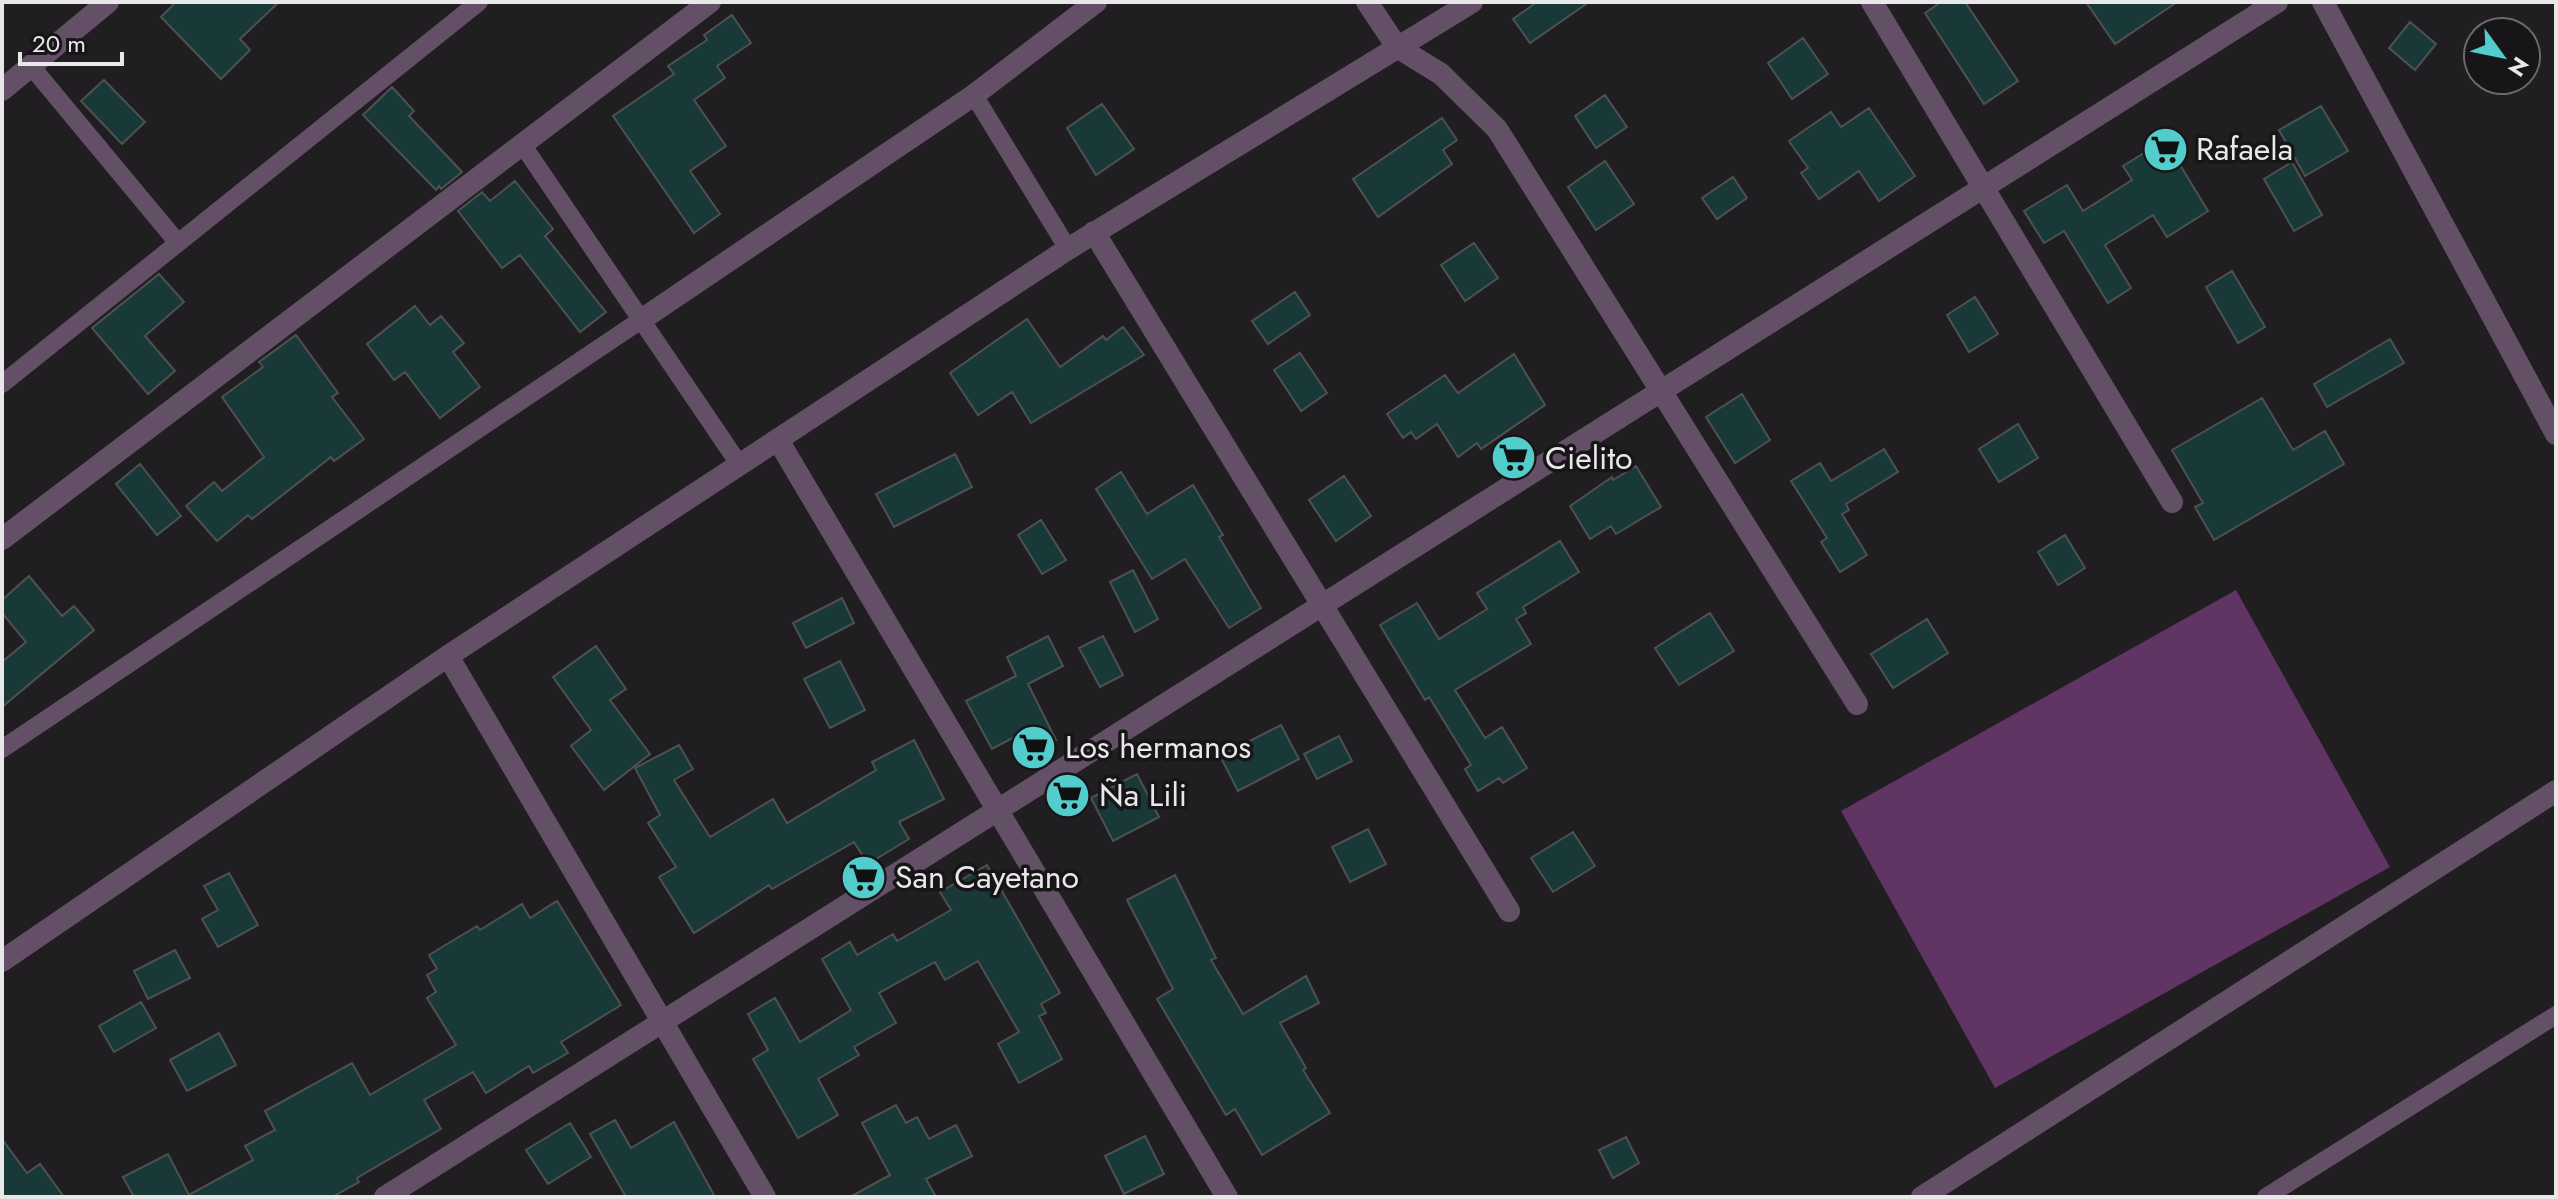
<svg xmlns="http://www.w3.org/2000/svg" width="2558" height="1199" font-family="Jost,sans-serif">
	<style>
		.green { fill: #603463 }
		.building { fill: #183938; stroke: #4d5151; stroke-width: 2 }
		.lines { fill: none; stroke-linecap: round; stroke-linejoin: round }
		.service { stroke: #645066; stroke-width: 18 }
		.minor { stroke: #645066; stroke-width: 22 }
		.labels { text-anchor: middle; stroke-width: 7; stroke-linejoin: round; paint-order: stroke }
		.poi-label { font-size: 32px; fill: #e9e8e9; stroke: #171517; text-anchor: start }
	</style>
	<rect width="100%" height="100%" fill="#201e20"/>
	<!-- green -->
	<path class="green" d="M2236 590 2390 867 1995 1088 1841 811Z"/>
	<!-- building -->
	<path class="building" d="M176 2H279L240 39 250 50 221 79 161 17Z
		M1537 2H1589L1530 43 1513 19Z
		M1941 2H1965L2018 81 1984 104 1925 13Z
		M2086 2H2177L2115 44Z
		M732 15 751 43 717 66 725 78 694 100 726 146 690 171 720 214 694 233 613 116 674 74 668 66 707 40 704 35Z
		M2410 22 2436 44 2415 70 2389 48Z
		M1803 38 1828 74 1792 99 1768 63Z
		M104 80 145 122 122 144 81 101Z
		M392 87 414 111 409 116 462 172 441 189 439 186 436 190 363 115Z
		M1605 95 1627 127 1596 148 1575 116Z
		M1102 104 1134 149 1096 175 1067 128Z
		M2321 106 2348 151 2305 176 2279 130Z
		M1869 108 1915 176 1879 201 1859 171 1819 199 1801 173 1808 168 1789 141 1831 112 1841 127Z
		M1442 118 1457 140 1443 150 1452 164 1378 217 1353 179Z
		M2165 140 2208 211 2167 237 2153 215 2105 245 2131 288 2108 303 2064 231 2044 243 2024 211 2067 185 2083 211 2132 180 2123 166Z
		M1605 161 1634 204 1596 230 1568 187Z
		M2292 162 2322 215 2294 231 2264 179Z
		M1733 177 1747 198 1717 219 1702 198Z
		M515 181 553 229 545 236 606 312 580 332 520 255 502 268 458 211 482 192 490 201Z
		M1474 243 1498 278 1465 301 1441 265Z
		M2232 271 2265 327 2238 343 2206 287Z
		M159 274 184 302 145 336 175 371 148 394 92 328Z
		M1295 292 1310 315 1268 344 1252 321Z
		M1975 297 1998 334 1969 352 1947 315Z
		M415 306 430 325 441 316 464 343 453 352 480 387 440 418 405 372 394 380 367 344Z
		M1027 319 1060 367 1103 336 1106 340 1123 327 1144 355 1031 423 1012 392 978 415 950 373Z
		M296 335 338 393 332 397 364 439 334 461 331 457 252 519 248 515 217 541 186 506 214 482 222 491 264 457 222 397 263 367 259 362Z
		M2390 339 2404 363 2327 407 2314 384Z
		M1300 353 1327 393 1301 411 1274 370Z
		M1514 354 1545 405 1481 449 1477 443 1458 457 1437 424 1416 439 1411 432 1403 438 1387 414 1445 375 1458 393Z
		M1742 394 1770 440 1735 463 1706 417Z
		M2262 398 2293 450 2325 431 2344 464 2214 540 2195 507 2203 503 2172 450Z
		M2018 424 2038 458 1999 482 1979 449Z
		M1884 449 1898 472 1846 504 1849 510 1842 514 1867 555 1840 572 1821 542 1827 538 1791 481 1820 463 1831 481Z
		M955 454 972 487 894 527 876 494Z
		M140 464 181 516 157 535 116 484Z
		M1636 466 1661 507 1616 534 1611 526 1590 539 1570 506 1612 477 1613 480Z
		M1121 472 1147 514 1193 485 1223 535 1219 537 1261 608 1229 628 1185 559 1152 579 1096 489Z
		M1344 476 1371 516 1336 541 1309 500Z
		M1041 520 1066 560 1042 574 1018 535Z
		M2065 535 2085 568 2058 585 2038 552Z
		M1560 541 1579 572 1523 607 1526 613 1516 619 1531 644 1455 690 1485 738 1502 727 1527 768 1503 783 1499 778 1478 791 1465 769 1471 765 1429 697 1425 700 1380 625 1417 603 1439 639 1487 609 1477 593Z
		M1133 570 1158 619 1135 632 1110 582Z
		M29 576 62 616 74 606 94 630 2 707V662L26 642 2 613V600Z
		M842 598 854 623 806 648 793 623Z
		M1710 613 1734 651 1679 685 1655 648Z
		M1927 619 1948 653 1893 688 1871 654Z
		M1048 636 1063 666 1028 684 1056 740 1031 752 1022 733 992 749 966 701 1016 676 1007 657Z
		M1103 636 1123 675 1100 687 1079 648Z
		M596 646 626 689 610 700 650 754 604 790 571 746 591 730 553 677Z
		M840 661 865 710 830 728 804 679Z
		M1281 725 1299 759 1238 791 1220 756Z
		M1339 736 1352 761 1317 779 1304 754Z
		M914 740 944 799 899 822 909 839 868 864 854 842 772 889 769 885 694 933 659 877 676 867 648 823 660 815 635 768 679 745 693 769 674 780 710 837 773 799 787 823 876 770 872 762Z
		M1137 774 1159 817 1113 841 1091 798Z
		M1368 829 1386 864 1350 882 1332 847Z
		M1573 832 1595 866 1553 892 1531 858Z
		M987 865 1060 993 1041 1004 1046 1013 1039 1016 1062 1059 1019 1083 998 1044 1019 1032 978 961 945 980 935 962 879 993 896 1023 854 1047 859 1055 818 1079 838 1115 798 1138 753 1059 768 1050 748 1014 775 998 800 1042 851 1010 822 959 850 942 857 955 893 934 897 941 951 910 940 892Z
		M229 873 258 925 218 947 202 919 218 910 204 886Z
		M1175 875 1216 958 1211 960 1243 1014 1306 976 1319 1003 1280 1023 1306 1068 1303 1070 1330 1113 1262 1155 1235 1109 1226 1115 1157 999 1173 989 1127 900Z
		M557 901 621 1005 561 1042 568 1053 533 1073 529 1066 486 1093 473 1072 424 1100 441 1129 357 1178 359 1182 332 1197H134L123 1177 168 1154 189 1195 253 1160 245 1146 275 1130 265 1111 352 1063 370 1095 456 1045 427 998 436 992 427 975 437 969 429 955 477 926 480 930 522 904 530 918Z
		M175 950 190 978 148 999 134 971Z
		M141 1002 156 1028 114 1052 99 1026Z
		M219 1033 236 1065 187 1091 170 1060Z
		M896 1105 906 1123 917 1117 929 1139 956 1125 972 1156 926 1179 936 1197H850L890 1175 862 1123Z
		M615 1120 631 1148 674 1122 715 1197H626L590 1134Z
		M570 1123 591 1157 548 1184 526 1150Z
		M1145 1136 1164 1174 1124 1194 1105 1156Z
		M1626 1137 1639 1163 1613 1178 1599 1150Z
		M2 1139 27 1173 40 1164 64 1197H2Z"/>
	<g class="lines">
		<!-- service -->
		<path class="service" d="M31 66 178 243
			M974 95 1068 249
			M522 144 739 464
			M2 384 479 2
			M2 749 641 320
			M2266 1197 2556 1015"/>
		<!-- minor -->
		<path class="minor" d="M1367 2 1397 47 1441 74 1497 129 1857 704
			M1872 2 2172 502
			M2323 2 2556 434
			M2 90 108 2
			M1094 232 1509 911
			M641 320 974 95 1096 2
			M778 440 1227 1197
			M2 539 710 2
			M448 656 765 1197
			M2 961 448 656 1068 249 1472 2
			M385 1197 2277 2
			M1922 1197 2556 791"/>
	</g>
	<!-- icons -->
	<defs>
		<symbol id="supermarket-disc" viewBox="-11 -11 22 22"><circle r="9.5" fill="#52cdcc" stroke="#171517"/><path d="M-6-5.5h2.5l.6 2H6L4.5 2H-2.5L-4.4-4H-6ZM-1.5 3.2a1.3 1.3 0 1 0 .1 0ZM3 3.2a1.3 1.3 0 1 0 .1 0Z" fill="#111"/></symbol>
	</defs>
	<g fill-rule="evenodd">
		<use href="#supermarket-disc" x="2140" y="124" width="51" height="51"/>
		<use href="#supermarket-disc" x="1488" y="432" width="51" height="51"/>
		<use href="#supermarket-disc" x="1008" y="722" width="51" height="51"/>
		<use href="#supermarket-disc" x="1042" y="770" width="51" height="51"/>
		<use href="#supermarket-disc" x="838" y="852" width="51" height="51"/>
	</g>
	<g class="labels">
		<!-- poi labels -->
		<g class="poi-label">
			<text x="2196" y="160">Rafaela</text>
			<text x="1545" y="469">Cielito</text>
			<text x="1065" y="758">Los hermanos</text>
			<text x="1099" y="806">Ña Lili</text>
			<text x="895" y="888">San Cayetano</text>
		</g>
	</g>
	<!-- border -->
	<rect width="2558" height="1199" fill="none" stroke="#e9e8e9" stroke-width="8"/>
	<!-- north arrow -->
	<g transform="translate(2502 56) rotate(123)"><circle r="38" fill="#171517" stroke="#6b696b" stroke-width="2"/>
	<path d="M0-6L14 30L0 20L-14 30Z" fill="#52cdcc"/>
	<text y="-12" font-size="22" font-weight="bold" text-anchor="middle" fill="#e9e8e9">N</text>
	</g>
	<!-- scale -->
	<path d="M20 52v12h102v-12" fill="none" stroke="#e9e8e9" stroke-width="4"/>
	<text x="32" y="52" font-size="24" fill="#e9e8e9" stroke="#171517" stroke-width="6" paint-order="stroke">20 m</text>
</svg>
